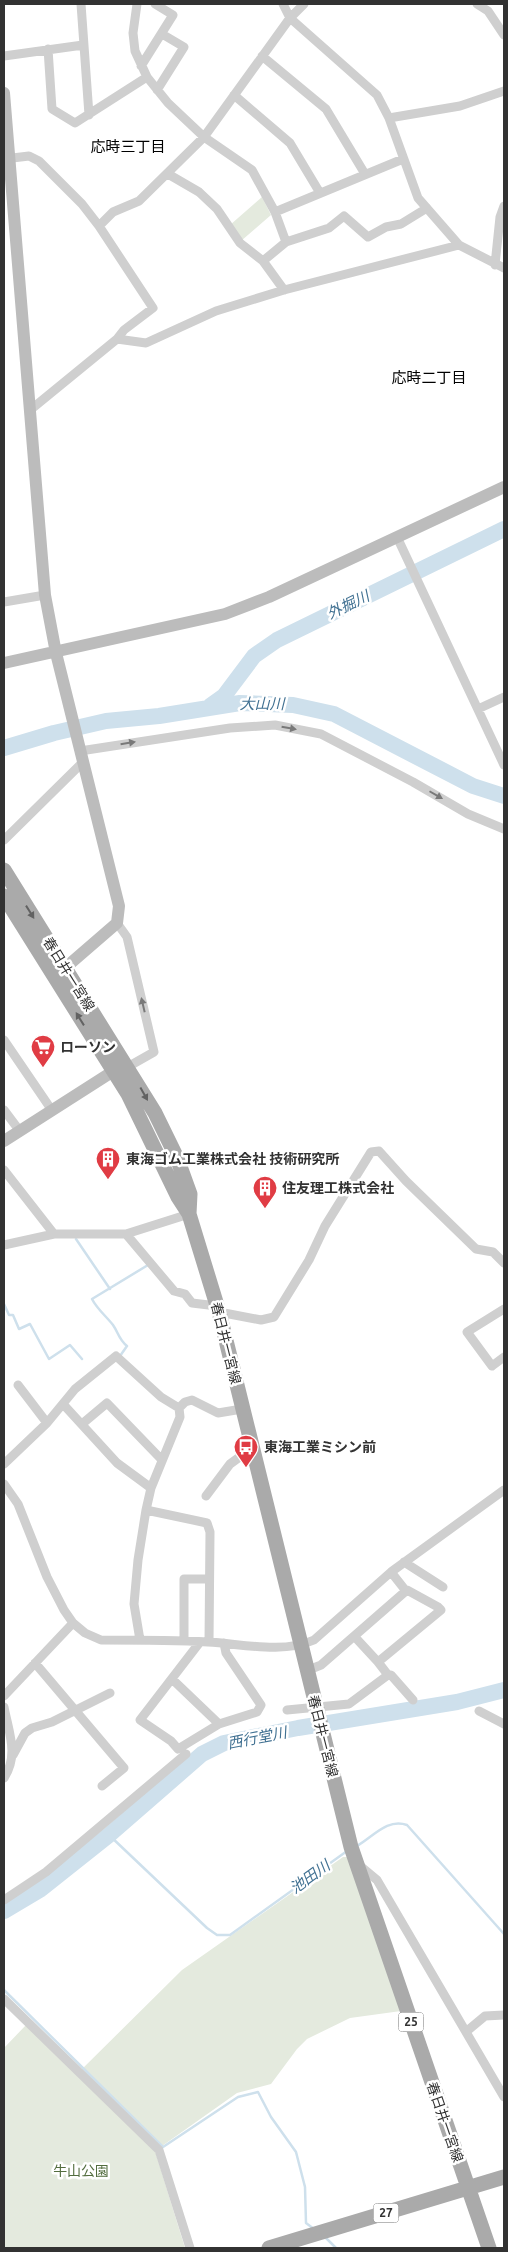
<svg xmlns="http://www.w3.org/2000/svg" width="508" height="2252" font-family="Ubuntu,'Noto Sans JP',sans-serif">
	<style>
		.green { fill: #e4eade }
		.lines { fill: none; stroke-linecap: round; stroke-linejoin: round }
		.stream { stroke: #cee0ec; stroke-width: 2.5 }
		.river { stroke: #cee0ec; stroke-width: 16 }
		.street { stroke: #cfcfcf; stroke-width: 9 }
		.secondary { stroke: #bcbcbc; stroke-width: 12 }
		.primary { stroke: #aaa; stroke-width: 15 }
		.oneway { fill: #797979 }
		.oneway2 { fill: #626262 }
		.labels { text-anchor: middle; stroke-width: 5; stroke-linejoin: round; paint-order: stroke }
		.shield { fill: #fff; stroke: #707070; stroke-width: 1 }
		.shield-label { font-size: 12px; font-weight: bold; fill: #323232 }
		.street-label { font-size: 14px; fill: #323232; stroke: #fff }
		.poi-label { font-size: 14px; font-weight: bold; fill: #323232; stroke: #fff; text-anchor: start }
		.park-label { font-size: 14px; fill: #536d3f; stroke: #fff }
		.neighbourhood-label { font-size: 15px; fill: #000; stroke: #fff }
		.water-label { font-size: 15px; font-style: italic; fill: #417192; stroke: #fff }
	</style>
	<rect width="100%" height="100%" fill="#fff"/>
	<!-- green -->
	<path class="green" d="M262 197 271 215 241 241 230 225Z
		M343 1857H348L401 2011 350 2018 307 2039 297 2049 271 2084 237 2093 155 2151 185 2248H4V2048L26 2025 77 2074 182 1970Z"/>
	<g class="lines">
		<!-- stream -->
		<path class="stream" d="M76 1239 110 1289
			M4 1304 9 1315H13L19 1329 30 1324 49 1359 70 1345 82 1359
			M120 1356 127 1346C119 1340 118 1332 113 1325 106 1316 97 1309 92 1299L148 1265
			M109 1835 207 1928 217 1935H230L347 1851
			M357 1846C373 1837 387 1818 407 1825L504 1934
			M4 1990 163 2147 238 2097 258 2092 271 2117 296 2152 305 2187 306 2223 314 2229
			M325 2237 336 2248"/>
		<!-- river -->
		<path class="river" d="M210 706 224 696 254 656 277 640 504 529
			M4 748 54 733 106 721 159 716 240 703 293 705 334 714 473 786 504 796
			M4 1911 41 1889 109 1835 202 1754 224 1743 298 1728 457 1702 504 1690"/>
		<!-- street -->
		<path class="street" d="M81 4 89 115
			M137 4 133 33 135 51 147 77 168 103 204 137 252 170 275 212 286 242
			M283 4 290 18 377 95 389 118 418 198 459 245 504 268
			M477 4 488 11 504 35
			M48 49 52 109 75 123 147 77
			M4 56 83 45
			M262 56 326 109 365 174
			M141 66 173 15 155 4
			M157 90 184 47 162 34
			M234 95 290 143 320 193
			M389 118 460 106 504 91
			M4 159 29 156 39 161 82 204 99 226 113 212 139 201 204 137 290 18 304 4
			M168 174 199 192 217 209 240 243 263 261 284 290
			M275 212 403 159
			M99 226 153 308 124 330 117 339
			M263 261 286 242 329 228 344 216 368 237 386 227 401 224 427 208
			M495 265 500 217 504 206
			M29 411 117 339 146 343 216 311 284 290 459 245
			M397 537 504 765
			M4 602 45 595
			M478 709 504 697
			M80 751 230 728 275 725 321 734 413 782 468 814 504 829
			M4 840 83 762
			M117 923 127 937 154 1052 124 1069
			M4 1040 51 1109
			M4 1110 19 1130
			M4 1170 54 1234H126L189 1214
			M126 1234 174 1291 185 1294 192 1303 217 1306
			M4 1245 54 1234
			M504 1309 467 1332 492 1366 504 1357
			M219 1312 261 1320 274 1317 309 1260 325 1226 371 1152 379 1151 406 1181 476 1249 493 1252 504 1263
			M18 1385 47 1423
			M63 1404 117 1463 151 1488
			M82 1424 107 1403 162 1460
			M4 1464 47 1423 75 1389 116 1356 161 1397 179 1408
			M4 1484 18 1504 47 1577 64 1610 73 1623 85 1633 101 1640C136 1640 172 1640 208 1642 243 1644 282 1654 314 1640L391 1572 504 1490
			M206 1496 230 1464 252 1448
			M146 1510 207 1523 210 1532 209 1642
			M404 1562 443 1587
			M391 1572 406 1591
			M354 1636 378 1662
			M140 1640 134 1604 138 1560 146 1510 151 1488 180 1417 179 1408 185 1402 192 1400 218 1413 242 1409
			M184 1641V1579H209
			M200 1642 140 1720 171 1741 178 1749 219 1724 257 1712 261 1705 226 1653 224 1643
			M35 1663 124 1768 102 1786
			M388 1675H391L413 1700
			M172 1679 219 1724
			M4 1696 73 1623
			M4 1707C9 1733 19 1755 4 1778
			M287 1710 349 1704 388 1675 378 1662 441 1610 438 1607 407 1590 321 1665 306 1671
			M479 1711 504 1724
			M13 1755 25 1733 32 1728 52 1722 110 1693
			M359 1865 377 1880 504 2097
			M4 1900 46 1872 186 1754
			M4 1999 159 2150 190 2248
			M467 2031 485 2016 504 2015"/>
		<!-- secondary -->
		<path class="secondary" d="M4 93 45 595 56 653 119 906 117 923 65 968
			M4 663 225 614 269 597 504 487
			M4 1141 112 1072"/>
		<!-- primary -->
		<path class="primary" d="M4 870 155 1113 177 1158 190 1194 189 1214
			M4 896 128 1094 178 1197 189 1214 219 1312 351 1847 489 2248
			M269 2248 504 2177"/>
	</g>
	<!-- one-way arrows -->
	<defs><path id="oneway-solid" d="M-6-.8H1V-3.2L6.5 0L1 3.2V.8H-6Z" transform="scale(1.25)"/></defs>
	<g class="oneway">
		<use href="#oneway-solid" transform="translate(289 728) rotate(10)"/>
		<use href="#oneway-solid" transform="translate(128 743) rotate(-9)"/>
		<use href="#oneway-solid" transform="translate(436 795) rotate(30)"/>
		<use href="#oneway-solid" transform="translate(143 1005) rotate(-103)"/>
	</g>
	<g class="oneway2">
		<use href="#oneway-solid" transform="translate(30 912) rotate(58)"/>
		<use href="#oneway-solid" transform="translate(80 1019) rotate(-122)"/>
		<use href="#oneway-solid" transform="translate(144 1094) rotate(61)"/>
	</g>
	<!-- icons -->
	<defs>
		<symbol id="supermarket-pin" viewBox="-11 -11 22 30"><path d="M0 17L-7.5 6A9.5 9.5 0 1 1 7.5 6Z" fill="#e03c44" stroke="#fff"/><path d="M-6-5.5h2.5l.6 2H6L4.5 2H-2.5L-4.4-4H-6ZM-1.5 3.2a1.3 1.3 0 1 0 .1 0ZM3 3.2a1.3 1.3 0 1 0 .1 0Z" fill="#fff"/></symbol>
		<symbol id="building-pin" viewBox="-11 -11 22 30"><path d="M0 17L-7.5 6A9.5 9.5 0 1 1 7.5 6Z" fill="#e03c44" stroke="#fff"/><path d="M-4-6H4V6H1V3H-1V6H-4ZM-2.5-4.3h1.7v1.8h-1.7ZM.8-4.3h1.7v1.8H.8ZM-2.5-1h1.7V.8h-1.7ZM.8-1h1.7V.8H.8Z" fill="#fff"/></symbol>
		<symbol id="bus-pin" viewBox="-11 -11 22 30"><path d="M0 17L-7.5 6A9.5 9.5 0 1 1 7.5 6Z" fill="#e03c44" stroke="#fff"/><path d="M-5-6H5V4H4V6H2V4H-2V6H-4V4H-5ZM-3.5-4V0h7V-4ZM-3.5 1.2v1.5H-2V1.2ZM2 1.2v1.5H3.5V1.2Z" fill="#fff"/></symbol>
	</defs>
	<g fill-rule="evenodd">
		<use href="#supermarket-pin" x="29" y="1033" width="28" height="38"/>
		<use href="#building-pin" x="94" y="1145" width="28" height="38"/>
		<use href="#building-pin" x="251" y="1174" width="28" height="38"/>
		<use href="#bus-pin" x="232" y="1433" width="28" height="38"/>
	</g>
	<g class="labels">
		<!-- shield labels -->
		<g class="shield">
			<rect x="398.5" y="2012.5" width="25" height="19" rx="4"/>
			<rect x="373.5" y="2203.5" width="25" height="19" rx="4"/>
		</g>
		<g class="shield-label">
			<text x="411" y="2026">25</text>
			<text x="386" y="2217">27</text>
		</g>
		<!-- street labels -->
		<g class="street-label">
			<text transform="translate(69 974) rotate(58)" y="5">春日井一宮線</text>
			<text transform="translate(226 1343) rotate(76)" y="5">春日井一宮線</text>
			<text transform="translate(323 1736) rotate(76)" y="5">春日井一宮線</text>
			<text transform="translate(445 2122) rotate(71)" y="5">春日井一宮線</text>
		</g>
		<!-- poi labels -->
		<g class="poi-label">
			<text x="60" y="1052">ローソン</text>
			<text x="126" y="1164">東海ゴム工業株式会社 技術研究所</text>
			<text x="282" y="1193">住友理工株式会社</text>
			<text x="264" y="1452">東海工業ミシン前</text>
		</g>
		<!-- park labels -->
		<g class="park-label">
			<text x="81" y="2176">牛山公園</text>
		</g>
		<!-- neighbourhood labels -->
		<g class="neighbourhood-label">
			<text x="128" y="152">応時三丁目</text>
			<text x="429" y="383">応時二丁目</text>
		</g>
		<!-- water labels -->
		<g class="water-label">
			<text transform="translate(348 605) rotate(-26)" y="5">外掘川</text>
			<text x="262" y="709">大山川</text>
			<text transform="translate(257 1738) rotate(-11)" y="5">西行堂川</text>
			<text transform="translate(310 1877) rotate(-36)" y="5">池田川</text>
		</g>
	</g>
	<!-- border -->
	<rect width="508" height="2252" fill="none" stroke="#323232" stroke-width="10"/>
</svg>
